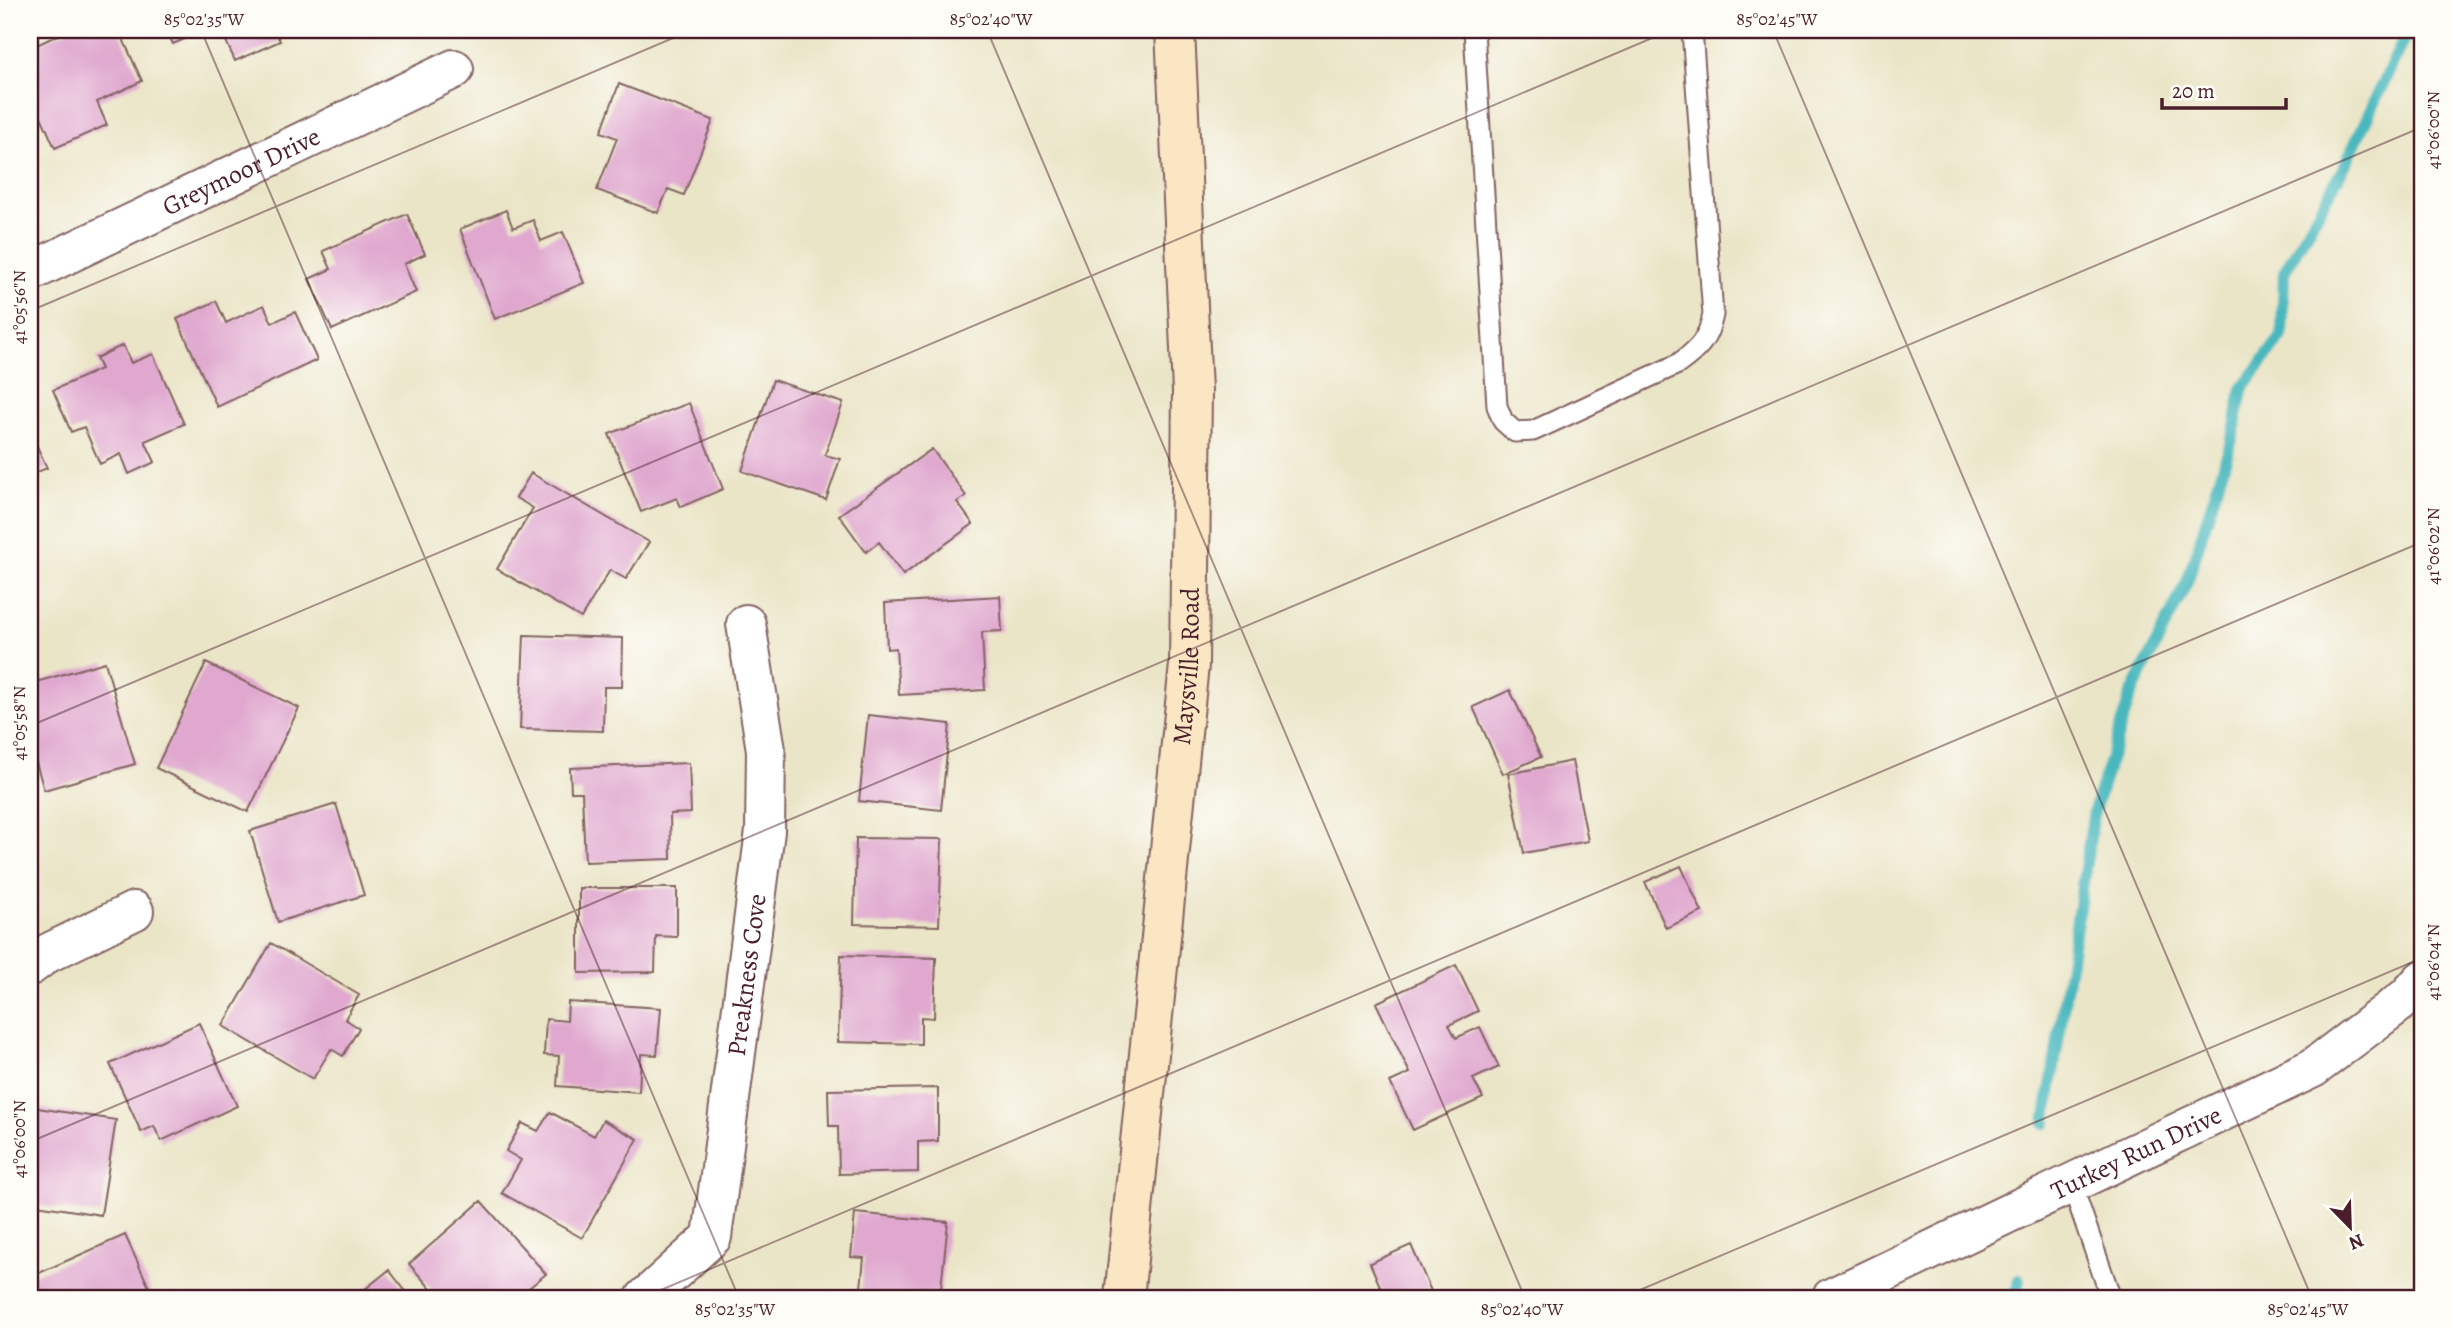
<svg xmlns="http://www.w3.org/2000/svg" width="2452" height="1328" font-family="Alegreya,serif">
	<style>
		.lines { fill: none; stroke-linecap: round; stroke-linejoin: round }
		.stream { stroke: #48b8be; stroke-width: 12 }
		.building { fill: #e0a8cf }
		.service-casing { stroke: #826462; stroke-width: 23 }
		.minor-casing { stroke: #826462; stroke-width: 42 }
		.secondary-casing { stroke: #826462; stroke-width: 42 }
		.service { stroke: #fff; stroke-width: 19 }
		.minor { stroke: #fff; stroke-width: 38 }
		.secondary { stroke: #fbe6c4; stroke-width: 38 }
		.ticks { fill: none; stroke: #4a1f2b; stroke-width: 2; stroke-opacity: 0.45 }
		.labels { text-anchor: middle; stroke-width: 6; stroke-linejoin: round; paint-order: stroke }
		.street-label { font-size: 26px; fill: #4a1f2b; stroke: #fdfcf7 }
		.neatline { fill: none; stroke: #4a1f2b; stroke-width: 2.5 }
		.ticks-label { font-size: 18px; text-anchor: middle; fill: #4a1f2b }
	</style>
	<rect width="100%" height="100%" fill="#fdfcf7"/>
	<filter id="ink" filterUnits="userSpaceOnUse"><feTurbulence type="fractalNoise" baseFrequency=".0143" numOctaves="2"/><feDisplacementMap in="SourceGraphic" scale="14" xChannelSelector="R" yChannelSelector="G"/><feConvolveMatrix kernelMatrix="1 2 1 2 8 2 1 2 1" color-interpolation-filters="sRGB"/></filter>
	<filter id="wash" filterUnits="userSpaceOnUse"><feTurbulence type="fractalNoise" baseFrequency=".00686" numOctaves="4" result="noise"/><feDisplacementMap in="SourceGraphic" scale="28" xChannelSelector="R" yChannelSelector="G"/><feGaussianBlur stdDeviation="1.57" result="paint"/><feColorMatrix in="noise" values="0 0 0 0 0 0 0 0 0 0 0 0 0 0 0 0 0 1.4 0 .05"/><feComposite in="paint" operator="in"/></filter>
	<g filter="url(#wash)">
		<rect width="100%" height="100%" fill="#ebe5c8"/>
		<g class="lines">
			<!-- stream -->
			<path class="stream" d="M2045 1124 2094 811 2130 697 2187 582 2234 433 2242 389 2282 336 2284 272 2344 167 2408 30
				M2015 1298 2019 1280"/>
		</g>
		<g id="blocks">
			<!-- building -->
			<path class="building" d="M69 30H119L142 81 97 102 107 125 55 148 30 92V48Z
				M166 30H205L173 44Z
				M221 30H275L280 41 235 61Z
				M619 84 713 120 684 195 668 189 658 213 597 190 617 138 601 132Z
				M506 210 513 228 533 220 541 241 563 232 584 283 495 319 460 229Z
				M407 214 425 254 404 264 416 292 332 330 309 279 331 269 323 251Z
				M216 301 226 323 264 305 272 323 295 312 317 360 217 407 177 319Z
				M123 345 131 363 153 354 184 424 145 441 155 462 129 474 121 454 100 464 84 427 71 432 53 390 101 369 96 358Z
				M773 380 843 403 825 455 840 459 826 500 742 471Z
				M689 403 723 489 681 507 677 498 641 512 609 434Z
				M30 431 47 468 30 475Z
				M932 449 966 496 957 502 973 524 903 575 879 542 866 552 839 515Z
				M531 473 649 542 626 579 610 570 581 618 497 569 533 508 516 498Z
				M1000 596 1002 631 982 632 985 690 899 695 896 648 887 649 885 603Z
				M524 635 623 638 622 687H604L603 731 520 729Z
				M105 662 135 764 44 790 30 742V697L36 695 33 683Z
				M206 663 299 708 248 812 156 768Z
				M1510 690 1541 757 1503 774 1473 707Z
				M868 715 950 724 941 810 859 801Z
				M1572 761 1588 841 1524 853 1508 774Z
				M689 763 691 813 670 814 671 859 585 862 582 792H571L570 768Z
				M336 804 364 895 278 922 250 831Z
				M856 838 942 839 939 926 854 924Z
				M1681 866 1702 912 1666 928 1645 882Z
				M579 888H677V937L656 936 655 972 579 973Z
				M271 943 359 995 345 1019 359 1028 343 1056 331 1049 313 1079 223 1026Z
				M841 955 936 958 934 1018 921 1017V1044L838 1042Z
				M1456 965 1478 1011 1449 1025 1456 1038 1480 1027 1499 1067 1473 1079 1483 1098 1413 1130 1390 1082 1410 1073 1376 1003Z
				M568 1002 661 1008 657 1055 641 1054 639 1092 557 1086 559 1056 544 1055 546 1019 567 1021Z
				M199 1023 237 1106 161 1141 154 1126 141 1132 110 1064Z
				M938 1088V1141L918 1142V1172L839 1174 838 1126H829L828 1090Z
				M31 1107 116 1120 101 1215 30 1204Z
				M550 1112 594 1136 603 1120 638 1139 582 1238 502 1193 521 1160 506 1151 522 1123 538 1131Z
				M481 1201 546 1274 517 1298 503 1295 500 1298H439L409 1264Z
				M855 1213 948 1222 940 1298H860L864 1258 851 1257Z
				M125 1235 154 1298H30V1277Z
				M1411 1245 1434 1298H1385L1370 1263Z
				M389 1270 411 1298H354Z"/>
		</g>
	</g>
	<g filter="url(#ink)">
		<use href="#blocks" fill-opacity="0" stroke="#826462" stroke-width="2"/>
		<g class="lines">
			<defs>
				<path id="service" d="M1474 30 1497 406 1503 421 1515 432 1533 431 1678 364C1699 349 1708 339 1713 315L1692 30
					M2071 1182 2111 1298"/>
				<g id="minor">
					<path id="s1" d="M30 272 454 69"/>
					<path d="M30 966 46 954 134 911"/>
					<path id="s2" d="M645 1298 712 1237 765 831 766 750 746 624"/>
					<path id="s3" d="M1831 1298 2313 1068 2407 997 2422 980"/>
				</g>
				<g id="secondary">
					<path id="s4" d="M1124 1298 1189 665 1192 391 1175 30"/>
				</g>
			</defs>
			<!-- service casing -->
			<use href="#service" class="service-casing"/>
			<!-- minor casing -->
			<use href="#minor" class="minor-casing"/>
			<!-- secondary casing -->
			<use href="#secondary" class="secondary-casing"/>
			<!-- service -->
			<use href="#service" class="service"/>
			<!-- minor -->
			<use href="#minor" class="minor"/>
			<!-- secondary -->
			<use href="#secondary" class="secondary"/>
		</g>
	</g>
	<!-- ticks -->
	<path class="ticks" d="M201 30 739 1298M987 30 1525 1298M1773 30 2312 1298M30 311 692 30M30 726 1671 30M30 1142 2422 127M642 1298 2422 542M1621 1298 2422 958"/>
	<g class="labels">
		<!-- street labels -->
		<g class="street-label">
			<text dy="9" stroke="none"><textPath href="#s1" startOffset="234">Greymoor Drive</textPath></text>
			<text dy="9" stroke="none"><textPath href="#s4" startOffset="635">Maysville Road</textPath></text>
			<text dy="9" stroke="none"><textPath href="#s2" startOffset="355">Preakness Cove</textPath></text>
			<text dy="9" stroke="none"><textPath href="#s3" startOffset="338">Turkey Run Drive</textPath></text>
		</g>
	</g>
	<!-- margin -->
	<rect width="2452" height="1328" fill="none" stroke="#fdfcf7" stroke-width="77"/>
	<!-- north arrow -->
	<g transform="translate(2350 1227) rotate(157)" stroke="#fdfcf7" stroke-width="5" paint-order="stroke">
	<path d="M0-5L12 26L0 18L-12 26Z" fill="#4a1f2b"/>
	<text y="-10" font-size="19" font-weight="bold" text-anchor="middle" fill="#4a1f2b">N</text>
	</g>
	<!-- scale -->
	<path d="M2162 98v10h124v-10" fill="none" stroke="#4a1f2b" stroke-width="3.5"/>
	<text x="2172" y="98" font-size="21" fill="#4a1f2b" stroke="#fdfcf7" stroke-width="5" paint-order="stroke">20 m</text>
	<rect x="38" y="38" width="2376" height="1252" class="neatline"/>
	<g class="ticks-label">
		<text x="204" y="25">85°02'35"W</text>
		<text x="991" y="25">85°02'40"W</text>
		<text x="1777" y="25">85°02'45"W</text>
		<text transform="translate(2433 130) rotate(-90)" y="6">41°06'00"N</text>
		<text transform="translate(19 307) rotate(-90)" y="6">41°05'56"N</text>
		<text transform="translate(2433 546) rotate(-90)" y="6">41°06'02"N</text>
		<text transform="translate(19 723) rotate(-90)" y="6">41°05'58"N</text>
		<text transform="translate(2433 962) rotate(-90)" y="6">41°06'04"N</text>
		<text transform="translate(19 1139) rotate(-90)" y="6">41°06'00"N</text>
		<text x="735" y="1315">85°02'35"W</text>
		<text x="1522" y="1315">85°02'40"W</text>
		<text x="2308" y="1315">85°02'45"W</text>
	</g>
</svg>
